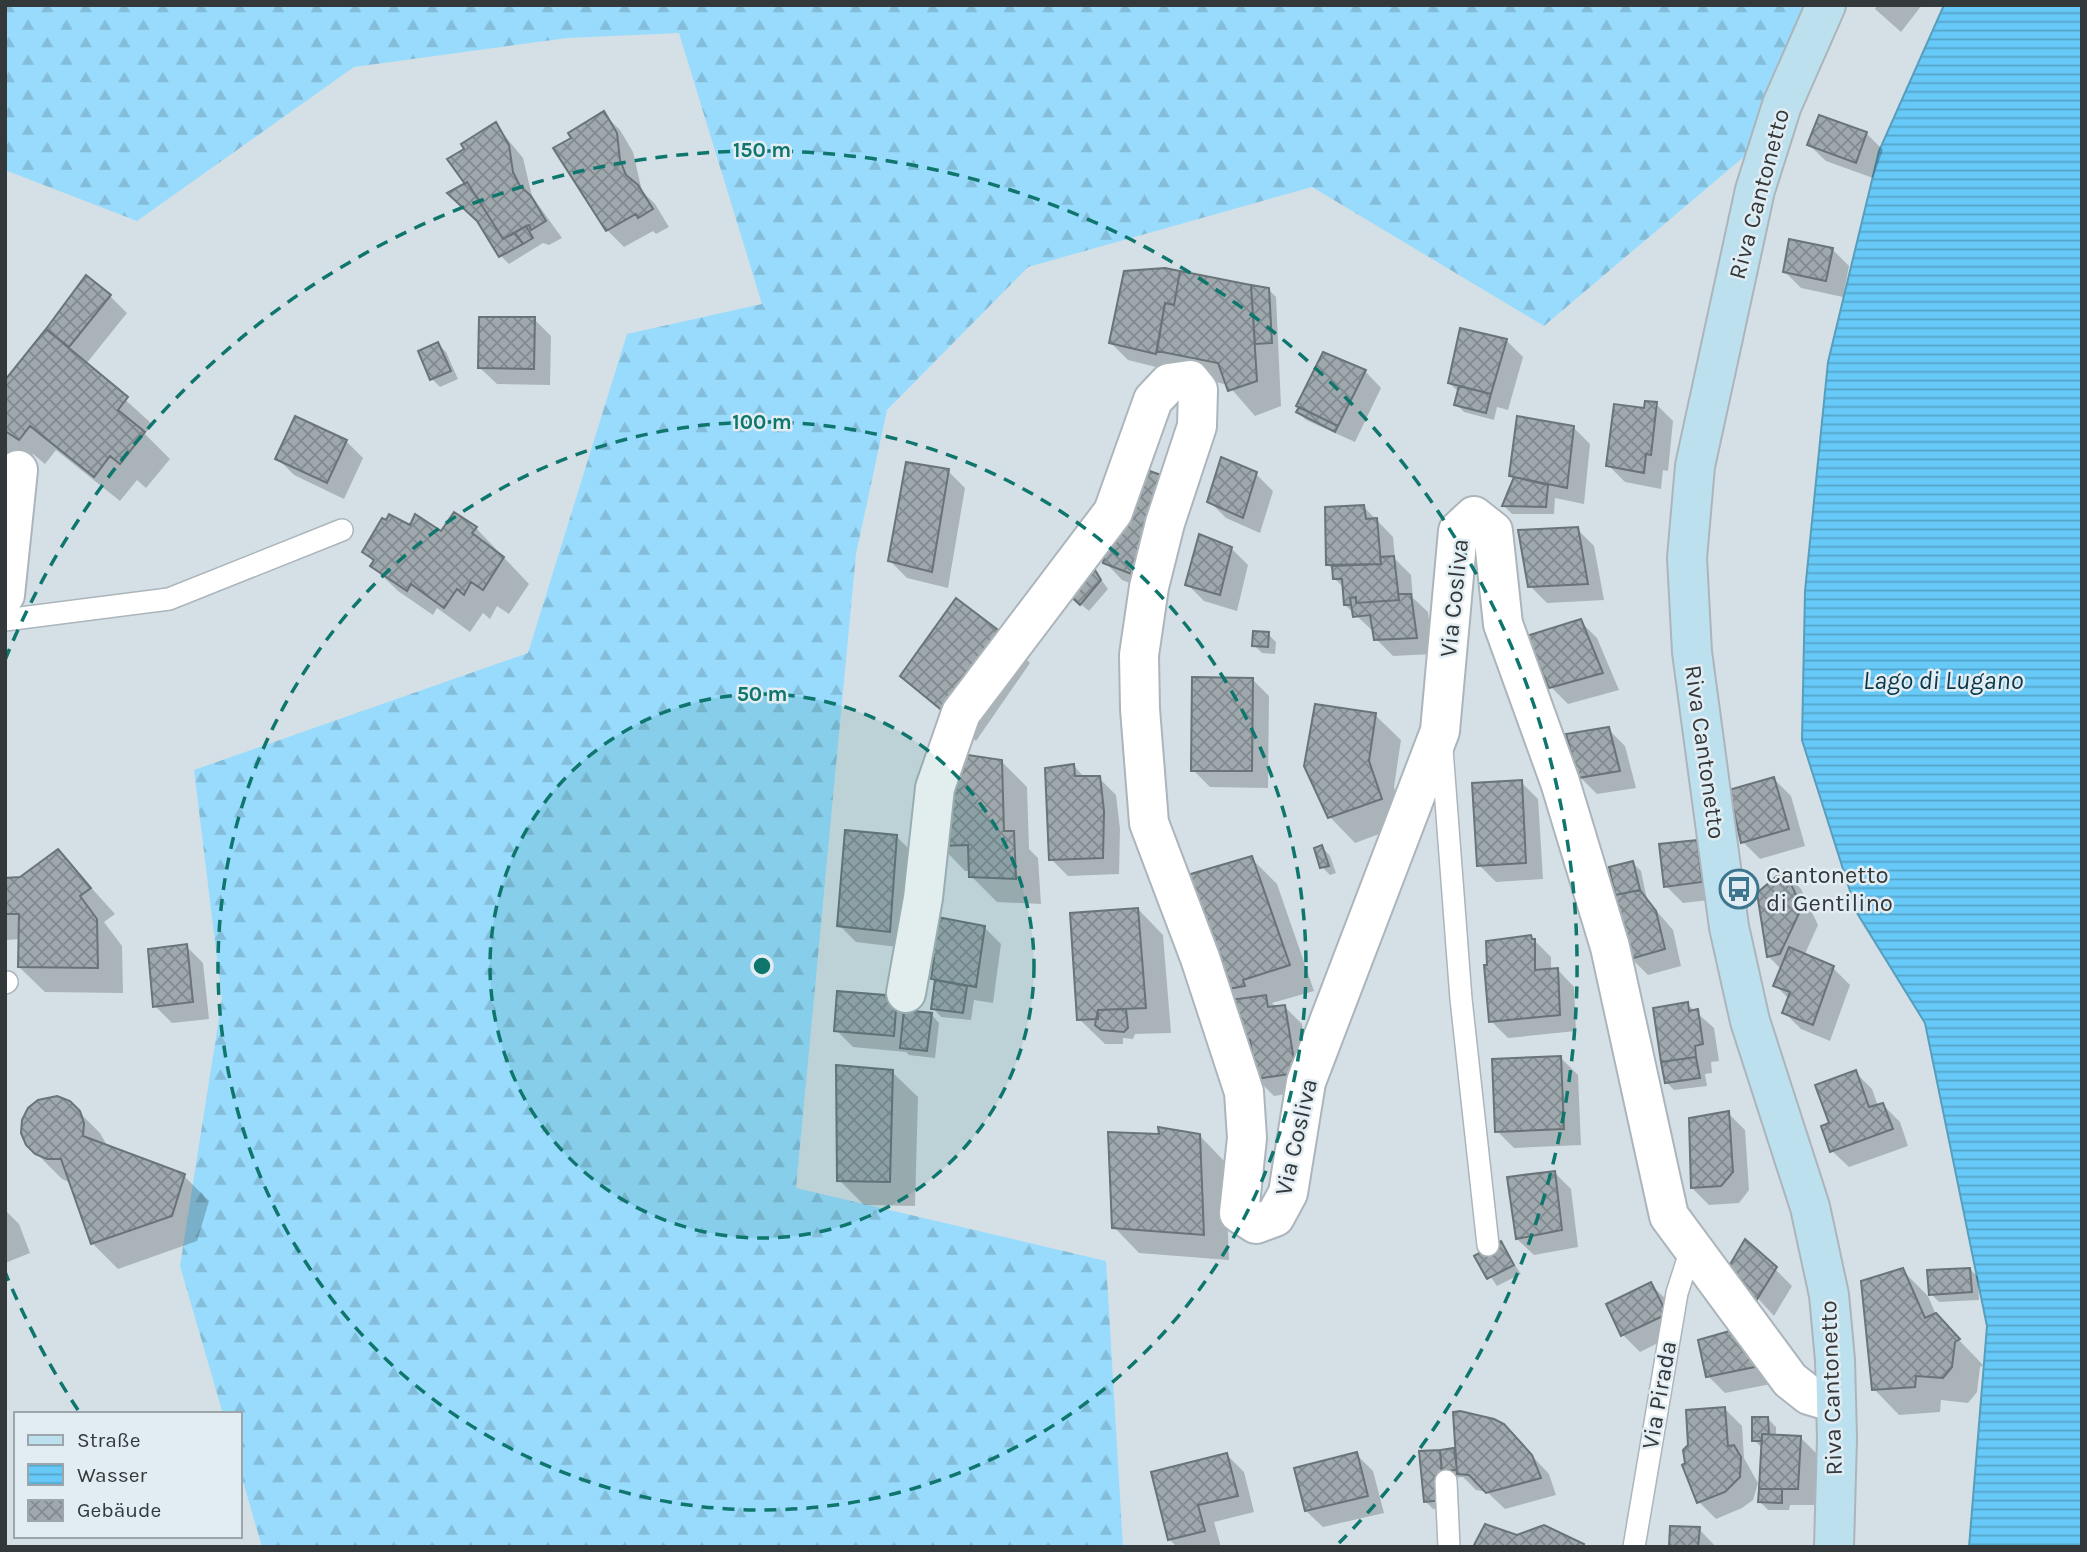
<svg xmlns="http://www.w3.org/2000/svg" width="2087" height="1552" font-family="Karla,sans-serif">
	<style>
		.forest { fill: url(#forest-firs) }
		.water { fill: url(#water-rules); stroke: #579ebe; stroke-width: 2 }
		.shadow { fill: #0003 }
		.building { fill: url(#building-cross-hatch); stroke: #697378; stroke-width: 2 }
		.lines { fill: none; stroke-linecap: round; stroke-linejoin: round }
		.service-casing { stroke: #abb5bb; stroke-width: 24 }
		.minor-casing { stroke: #abb5bb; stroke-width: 42 }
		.secondary-casing { stroke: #abb5bb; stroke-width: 42 }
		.service { stroke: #fff; stroke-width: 21 }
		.minor { stroke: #fff; stroke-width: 38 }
		.secondary { stroke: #bde0ee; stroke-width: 38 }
		.ring { fill: none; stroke: #0f766e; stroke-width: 3.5; stroke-dasharray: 12 9 }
		.labels { text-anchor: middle; stroke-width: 5; stroke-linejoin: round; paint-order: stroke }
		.street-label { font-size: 24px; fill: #33383a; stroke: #e2edf3 }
		.poi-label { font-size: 24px; fill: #33383a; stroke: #e2edf3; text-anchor: start }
		.water-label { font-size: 26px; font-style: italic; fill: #0b384b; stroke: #e2edf3 }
		.centre { fill: #0f766e; stroke: #e2edf3; stroke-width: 3.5 }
		.ring-label { font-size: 21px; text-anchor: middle; font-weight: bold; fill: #0f766e; stroke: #e2edf3; stroke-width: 5; stroke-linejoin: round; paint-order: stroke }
	</style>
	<defs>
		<pattern id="forest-firs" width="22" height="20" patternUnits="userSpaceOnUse" patternTransform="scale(1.75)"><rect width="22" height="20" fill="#98dbfc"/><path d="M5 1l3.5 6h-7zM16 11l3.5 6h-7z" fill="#83bdd9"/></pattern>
		<pattern id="water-rules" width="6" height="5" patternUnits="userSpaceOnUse" patternTransform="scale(1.75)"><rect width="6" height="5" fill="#67c9f7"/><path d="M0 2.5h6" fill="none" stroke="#55a4c9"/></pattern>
		<pattern id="building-cross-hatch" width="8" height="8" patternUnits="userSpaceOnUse" patternTransform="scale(1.75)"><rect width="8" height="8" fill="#9ea8ad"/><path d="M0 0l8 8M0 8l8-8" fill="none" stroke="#818a8e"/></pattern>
	</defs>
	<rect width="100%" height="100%" fill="#d5e0e6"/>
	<!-- forest -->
	<path class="forest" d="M5 5H1826L1772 133 1544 326 1312 187 1028 267 887 410 856 554 796 1188 1106 1261 1123 1547H262L240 1471V1414H223L180 1266 222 999 194 770 528 653 627 334 762 304 679 33 567 38 354 67 137 221 5 170Z"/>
	<!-- water -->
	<path class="water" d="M1944 5H2082V1547H1969L1987 1326 1925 1023 1857 913 1802 740 1805 591 1828 362 1879 151Z"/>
	<!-- shadow -->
	<path class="shadow" d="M1877 5H1922L1901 32 1875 9Z
		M603 113 620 130 633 152 642 191 655 204 669 227 656 234 653 231 624 247 607 230 574 138Z
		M496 125 523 158 532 196 562 238 549 245 543 243 509 264 501 256 466 183Z
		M1866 133 1883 150 1873 178 1826 161 1809 145Z
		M1832 249 1849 266 1843 297 1801 288 1784 271Z
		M1165 270 1268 289 1276 297 1281 406 1255 416 1228 385 1128 360 1111 343Z
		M110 296 127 313 86 364 152 424 145 434 170 459 146 488 137 480 120 501 56 450 45 464 33 454 5 488V383L48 330Z
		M534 319 551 336 550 385 497 384 480 368Z
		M1506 340 1523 357 1508 410 1497 407 1494 420 1464 412 1456 404 1459 392 1449 383Z
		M438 344 446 352 458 379 440 387 432 379 420 352Z
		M1365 371 1381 388 1355 442 1306 420 1298 412Z
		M1656 404 1673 421 1668 471 1663 470 1661 489 1625 482 1608 465Z
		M1573 427 1590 444 1584 504 1555 498 1554 514H1512L1504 506 1515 479 1511 475Z
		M346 441 363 458 344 499 294 475 277 458Z
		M948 471 965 488 948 588 907 578 890 561Z
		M1256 474 1273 491 1260 533 1226 518 1209 501Z
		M1185 496 1163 596 1122 580 1105 562Z
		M1364 507 1393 537 1395 559 1411 575 1413 598 1428 612 1433 654 1393 656 1376 639 1375 633 1345 605 1344 588 1334 578V571L1328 565Z
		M410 528 441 533 476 528 529 584 509 614 497 606 490 619 483 613 470 632 437 608 433 615 398 591 372 566 374 562 364 551Z
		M1577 529 1594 546 1604 600 1547 603 1530 586Z
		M1231 548 1248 565 1237 611 1204 601 1187 584Z
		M1092 567 1108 589 1089 611 1078 602Z
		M1580 621 1597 638 1619 690 1568 704 1551 687Z
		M1268 634 1276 642 1275 654 1262 653 1254 645Z
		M1004 637 1030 663 976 741 902 676Z
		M1252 679 1269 696 1268 788 1210 787 1193 770Z
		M1375 715 1401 740 1394 787 1406 824 1355 843 1330 817 1306 766Z
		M1608 729 1625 746 1636 788 1597 794 1580 777Z
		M1001 761 1027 787 1029 849 1038 858 1041 904 997 902 971 876V871H965L940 845Z
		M1074 766 1085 778H1099L1116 795 1120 829 1119 874 1068 876 1051 859Z
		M1774 779 1791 796 1805 846 1760 859 1743 842Z
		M1521 782 1538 799 1543 879 1496 882 1479 865Z
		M896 836 913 853 906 948 856 942 839 925Z
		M1696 841 1713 858 1718 899 1683 903 1666 886Z
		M1322 847 1330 856 1336 873 1330 875 1322 867Z
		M58 851 115 914 104 922 122 946 123 993 45 992 19 967 20 939 5 940V879H21Z
		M1251 858 1277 884 1314 991 1272 1003 1277 1008 1285 1007 1302 1024 1312 1090 1274 1096 1257 1079 1254 1056 1239 1041 1223 989Z
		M1633 863 1641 871 1647 900 1673 930 1681 966 1648 975 1631 958Z
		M1784 872 1801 889 1818 925 1804 956 1833 968 1850 985 1830 1041 1801 1029 1784 1012 1789 999 1775 985 1782 970 1768 956Z
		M1138 909 1163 935 1171 1033 1135 1034 1133 1039 1123 1038V1044H1105L1079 1019Z
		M984 927 1001 944 993 1003 974 1000 971 1020 941 1017 933 1008 937 982 933 979 935 964 928 957Z
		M1531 937 1551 957V970H1558L1574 987 1576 1031 1508 1038 1491 1021Z
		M186 946 203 963 209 1019 172 1023 155 1006Z
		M839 993 910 1012 931 1014 939 1023 935 1058 909 1055 906 1052 853 1047 836 1030Z
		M1687 1004 1714 1028 1719 1061 1711 1062 1712 1073 1705 1074 1707 1086 1674 1090 1666 1082Z
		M1561 1058 1578 1075 1581 1145 1514 1148 1497 1131Z
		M892 1072 918 1097 915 1206 864 1205 839 1180Z
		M1855 1072 1872 1089 1878 1106 1883 1105 1900 1122 1908 1146 1849 1167 1832 1151 1831 1124Z
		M74 1107 100 1133 108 1147 184 1176 209 1201 197 1241 118 1269 92 1243 71 1183 62 1179 27 1144Z
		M1728 1113 1745 1130 1749 1190 1739 1203 1709 1205 1692 1188Z
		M1200 1136 1225 1162 1229 1260 1139 1253 1114 1227Z
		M1554 1172 1571 1189 1578 1247 1534 1255 1517 1239Z
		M5 1210 19 1224 30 1253 5 1263Z
		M1500 1243 1521 1274 1497 1286 1477 1257Z
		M1730 1268 1775 1269 1792 1286 1774 1316Z
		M1970 1269 1978 1277 1979 1300 1939 1302 1931 1294Z
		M1902 1270 1928 1296 1937 1317 1983 1365 1980 1367 1977 1392 1968 1403 1941 1400 1940 1412 1899 1415 1874 1389Z
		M1651 1285 1668 1301 1682 1331 1640 1352 1623 1335Z
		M1747 1328 1771 1384 1725 1393 1708 1376Z
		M1725 1409 1742 1426 1744 1458 1758 1483 1753 1500 1742 1508 1716 1519 1699 1502Z
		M1768 1419 1776 1427V1436L1800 1437 1817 1454 1815 1505H1790L1789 1510H1768L1760 1502 1763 1449 1754 1440Z
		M1521 1444 1549 1474 1556 1495 1505 1509 1487 1492 1476 1490 1463 1477 1449 1478 1451 1508 1433 1509 1425 1501 1421 1452 1454 1450 1457 1453Z
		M1356 1454 1373 1471 1384 1513 1323 1527 1306 1511Z
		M1227 1455 1244 1472 1254 1512 1214 1522 1221 1547H1177L1170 1540Z
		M1699 1529 1716 1547H1671Z"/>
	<!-- building -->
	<path class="building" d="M604 111 617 133 620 160 626 175 638 185 653 209 638 218 636 214 606 231 553 148 571 138 568 133Z
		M1819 115 1867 132 1856 163 1807 145Z
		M496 122 509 145 513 172 520 186 531 196 546 221 531 230 529 225 526 226 503 239 467 182 465 184 447 159 464 149 461 144Z
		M467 182 503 239 515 233 523 244 499 257 477 221 447 193Z
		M526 226 533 238 523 244 515 233Z
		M1789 239 1833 248 1826 281 1783 272Z
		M1165 268 1180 271 1174 305 1165 303 1156 354 1109 343 1124 271Z
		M1180 271 1251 285 1257 381 1228 391 1218 363 1157 351 1165 303 1174 305Z
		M86 275 111 295 69 347 46 329Z
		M1251 285 1269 288 1272 343 1255 344Z
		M479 317H535L534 369 478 368Z
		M1460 328 1507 339 1491 394 1448 383Z
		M46 329 128 397 118 410 145 432 120 464 110 456 94 477 30 426 19 440 5 431V380Z
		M438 342 451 371 430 380 418 351Z
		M1323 352 1366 370 1338 426 1296 406Z
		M1459 386 1491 394 1486 413 1454 405Z
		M1645 401 1657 402 1651 455 1646 454 1644 473 1606 466 1614 404 1644 408Z
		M1299 407 1338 426 1335 432 1296 412Z
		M295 416 347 440 327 483 275 459Z
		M1517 416 1574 426 1567 488 1509 476Z
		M1221 457 1257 472 1243 518 1207 502Z
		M906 462 949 469 932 572 888 561Z
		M1147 470 1169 478 1147 580 1103 563 1106 543Z
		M1514 477 1548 485 1546 507 1502 506Z
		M1364 505 1366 519 1377 518 1381 564 1326 565 1325 507Z
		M454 512 477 527 472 533 504 557 483 590 471 582 464 595 457 589 444 608 411 584 407 591 370 566 374 560 362 552 382 518 386 520 389 514 410 525 415 514 441 531Z
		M1578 527 1588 584 1528 587 1518 530Z
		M1199 534 1232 547 1220 595 1185 585Z
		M1394 556 1399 600 1356 603V597L1350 598 1351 605H1344L1342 579H1333L1332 566 1381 564 1380 557Z
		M1092 565 1101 580 1080 605 1068 594Z
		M1398 594H1411L1417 638 1374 640 1370 615 1353 617 1350 598 1356 597V603L1399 600Z
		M956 598 1006 636 950 717 900 676Z
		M1581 619 1603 673 1549 688 1526 636Z
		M1253 631 1269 632 1268 647 1252 646Z
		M1192 677 1253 678 1252 771H1191Z
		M1315 704 1376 713 1369 761 1382 799 1328 818 1304 766Z
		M1609 727 1620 771 1578 778 1566 734Z
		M961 754 1002 760 1004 831H1014L1016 879 969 877 968 845 938 846Z
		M1074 764 1075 776H1100L1104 811 1103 858 1049 860 1045 768Z
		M1774 777 1789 829 1741 843 1729 790Z
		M1522 780 1526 863 1477 866 1472 783Z
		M845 830 897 835 890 932 837 926Z
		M1697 840 1702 882 1664 887 1659 844Z
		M1322 845 1329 866 1320 868 1314 848Z
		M58 849 91 888 80 896 97 919 98 968 18 967 19 914H5V878L20 877Z
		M1252 856 1290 965 1243 980 1245 986 1222 990 1184 876Z
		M1633 861 1640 890 1615 895 1609 867Z
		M1784 870 1802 907 1780 954 1767 957 1757 893Z
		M1640 890 1656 911 1665 949 1630 959 1615 895Z
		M1138 908 1146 1008 1098 1010V1019L1077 1020 1070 913Z
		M932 916 985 926 976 987 931 979 934 958 926 957Z
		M1531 935 1532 939H1535V970L1558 968 1560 1015 1489 1022 1484 965H1487L1486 941Z
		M187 944 193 1002 153 1007 148 949Z
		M1789 947 1834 966 1813 1025 1782 1013 1790 992 1773 986Z
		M935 980 967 986 963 1013 931 1009Z
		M837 991 897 996 894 1036 834 1031Z
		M1266 995 1268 1007 1285 1005 1296 1073 1256 1079 1250 1040 1237 1042 1230 1000Z
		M1688 1002 1689 1011 1698 1009 1703 1044 1695 1046 1696 1057 1661 1062 1653 1008Z
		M1126 1009 1128 1028 1124 1032 1101 1030 1095 1025 1098 1010Z
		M904 1010 932 1013 927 1051 900 1048Z
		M1561 1056 1564 1129 1495 1132 1492 1059Z
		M1696 1057 1700 1078 1665 1083 1661 1062Z
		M836 1065 893 1070 890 1182 837 1181Z
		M1856 1070 1869 1107 1883 1103 1893 1129 1830 1152 1821 1126 1829 1123 1815 1085Z
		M57 1096 70 1101 80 1111 84 1123 83 1136 185 1174 172 1216 91 1244 61 1159H47L35 1154 26 1145 21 1133 22 1120 28 1108 38 1100Z
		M1729 1111 1733 1172 1721 1186 1691 1188 1689 1118Z
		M1158 1127 1200 1134 1204 1235 1112 1228 1108 1132 1159 1134Z
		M1555 1171 1562 1230 1516 1239 1507 1177Z
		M1745 1239 1777 1267 1756 1301 1728 1268Z
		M1501 1241 1514 1265 1487 1279 1474 1256Z
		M1903 1268 1925 1318 1936 1313 1960 1339 1955 1342 1952 1367 1943 1378 1916 1376 1915 1387 1872 1390 1861 1281Z
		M1970 1268 1972 1292 1929 1295 1927 1270Z
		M1651 1282 1667 1314 1621 1336 1606 1304Z
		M1747 1326 1755 1367 1706 1377 1698 1340Z
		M1725 1407 1728 1446 1734 1445 1741 1457 1740 1477 1725 1492 1697 1503 1682 1465 1685 1463 1683 1450 1688 1445 1686 1410Z
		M1460 1411 1494 1419 1504 1424 1532 1455 1541 1478 1486 1493 1469 1475 1457 1474 1453 1412Z
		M1752 1417H1768L1769 1434H1762V1441H1752Z
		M1762 1434 1801 1436 1798 1489H1759Z
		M1454 1448 1457 1470 1442 1471 1440 1450Z
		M1440 1450 1444 1500 1424 1502 1419 1451Z
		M1357 1452 1368 1496 1305 1511 1294 1468Z
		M1227 1453 1238 1496 1198 1505 1205 1531 1168 1540 1151 1472Z
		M1759 1489H1782V1503L1758 1502Z
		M1485 1524 1517 1535 1544 1525 1584 1544 1583 1547H1473Z
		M1670 1526 1700 1527 1698 1547H1669Z"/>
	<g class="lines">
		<defs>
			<path id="service" d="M5 620 169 599 342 530
				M1442 749 1461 999 1488 1245
				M5 983 7 982
				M1446 1481 1449 1547
				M1634 1547 1677 1293 1692 1246"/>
			<path id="minor" d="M5 595 18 470
				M906 993 923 898 935 788 961 713 1113 512 1153 400 1169 383 1190 380 1198 390 1197 426 1165 523 1149 587 1139 655 1140 709 1149 823 1200 958 1244 1092 1247 1138 1239 1213 1256 1224 1275 1217 1288 1193 1306 1082 1440 731 1458 531 1474 516 1493 531 1503 624 1560 782 1610 947 1669 1216 1790 1380 1809 1395 1836 1403"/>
			<path id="secondary" d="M1826 5 1782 105 1755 190 1695 466 1687 558 1692 652 1729 927 1750 1021 1810 1207 1829 1295 1835 1360 1837 1438 1834 1547"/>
		</defs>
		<!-- service casing -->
		<use href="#service" class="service-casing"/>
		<!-- minor casing -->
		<use href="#minor" class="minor-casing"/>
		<!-- secondary casing -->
		<use href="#secondary" class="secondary-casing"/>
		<!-- service -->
		<use href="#service" class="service"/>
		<!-- minor -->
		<use href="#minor" class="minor"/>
		<!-- secondary -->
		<use href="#secondary" class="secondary"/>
	</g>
	<!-- distance rings -->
	<circle cx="762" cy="966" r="272" fill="#0f766e" fill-opacity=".12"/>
	<g class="ring">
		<circle cx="762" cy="966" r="272"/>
		<circle cx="762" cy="966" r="544"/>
		<path d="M78 1410A816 816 0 0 1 5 1272M5 660A816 816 0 1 1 1339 1543"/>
	</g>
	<!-- icons -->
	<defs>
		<symbol id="bus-ring" viewBox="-11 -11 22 22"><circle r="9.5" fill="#e2edf3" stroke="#3d758f" stroke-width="1.5"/><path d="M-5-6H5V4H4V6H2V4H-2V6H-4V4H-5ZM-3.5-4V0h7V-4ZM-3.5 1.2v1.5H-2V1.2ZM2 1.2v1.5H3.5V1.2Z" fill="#3d758f"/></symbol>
	</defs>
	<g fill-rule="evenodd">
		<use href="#bus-ring" x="1717" y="867" width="44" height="44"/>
	</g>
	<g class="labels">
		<!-- street labels -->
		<g class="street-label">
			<text transform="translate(1759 194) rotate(-75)" y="8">Riva Cantonetto</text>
			<text transform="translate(1454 598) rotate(-84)" y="8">Via Cosliva</text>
			<text transform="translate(1705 752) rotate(82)" y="8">Riva Cantonetto</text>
			<text transform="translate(1296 1137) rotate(-77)" y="8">Via Cosliva</text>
			<text transform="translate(1831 1388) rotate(-92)" y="8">Riva Cantonetto</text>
			<text transform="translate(1659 1395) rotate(-80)" y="8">Via Pirada</text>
		</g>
		<!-- poi labels -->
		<g class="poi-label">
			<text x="1766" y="883">Cantonetto<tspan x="1766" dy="28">di Gentilino</tspan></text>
		</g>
		<!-- water labels -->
		<g class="water-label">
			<text x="1943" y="689">Lago di Lugano</text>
		</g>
	</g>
	<circle cx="762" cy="966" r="10" class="centre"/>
	<g class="ring-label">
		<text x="762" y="157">150 m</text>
		<text x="762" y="429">100 m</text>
		<text x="762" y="701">50 m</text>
	</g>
	<!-- border -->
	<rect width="2087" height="1552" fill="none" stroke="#33383a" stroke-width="14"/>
	<!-- legend -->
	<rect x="14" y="1412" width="228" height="126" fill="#e2edf3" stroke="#9ca5a9" stroke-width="2"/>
	<rect x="28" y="1435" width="35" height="10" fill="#bde0ee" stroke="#9ca5a9" stroke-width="2"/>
	<text x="77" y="1447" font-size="21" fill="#33383a">Straße</text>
	<rect x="28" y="1464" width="35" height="21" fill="url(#water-rules)" stroke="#9ca5a9" stroke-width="2"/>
	<text x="77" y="1482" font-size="21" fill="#33383a">Wasser</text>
	<rect x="28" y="1500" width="35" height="21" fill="url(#building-cross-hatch)" stroke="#9ca5a9" stroke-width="2"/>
	<text x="77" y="1517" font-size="21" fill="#33383a">Gebäude</text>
</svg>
